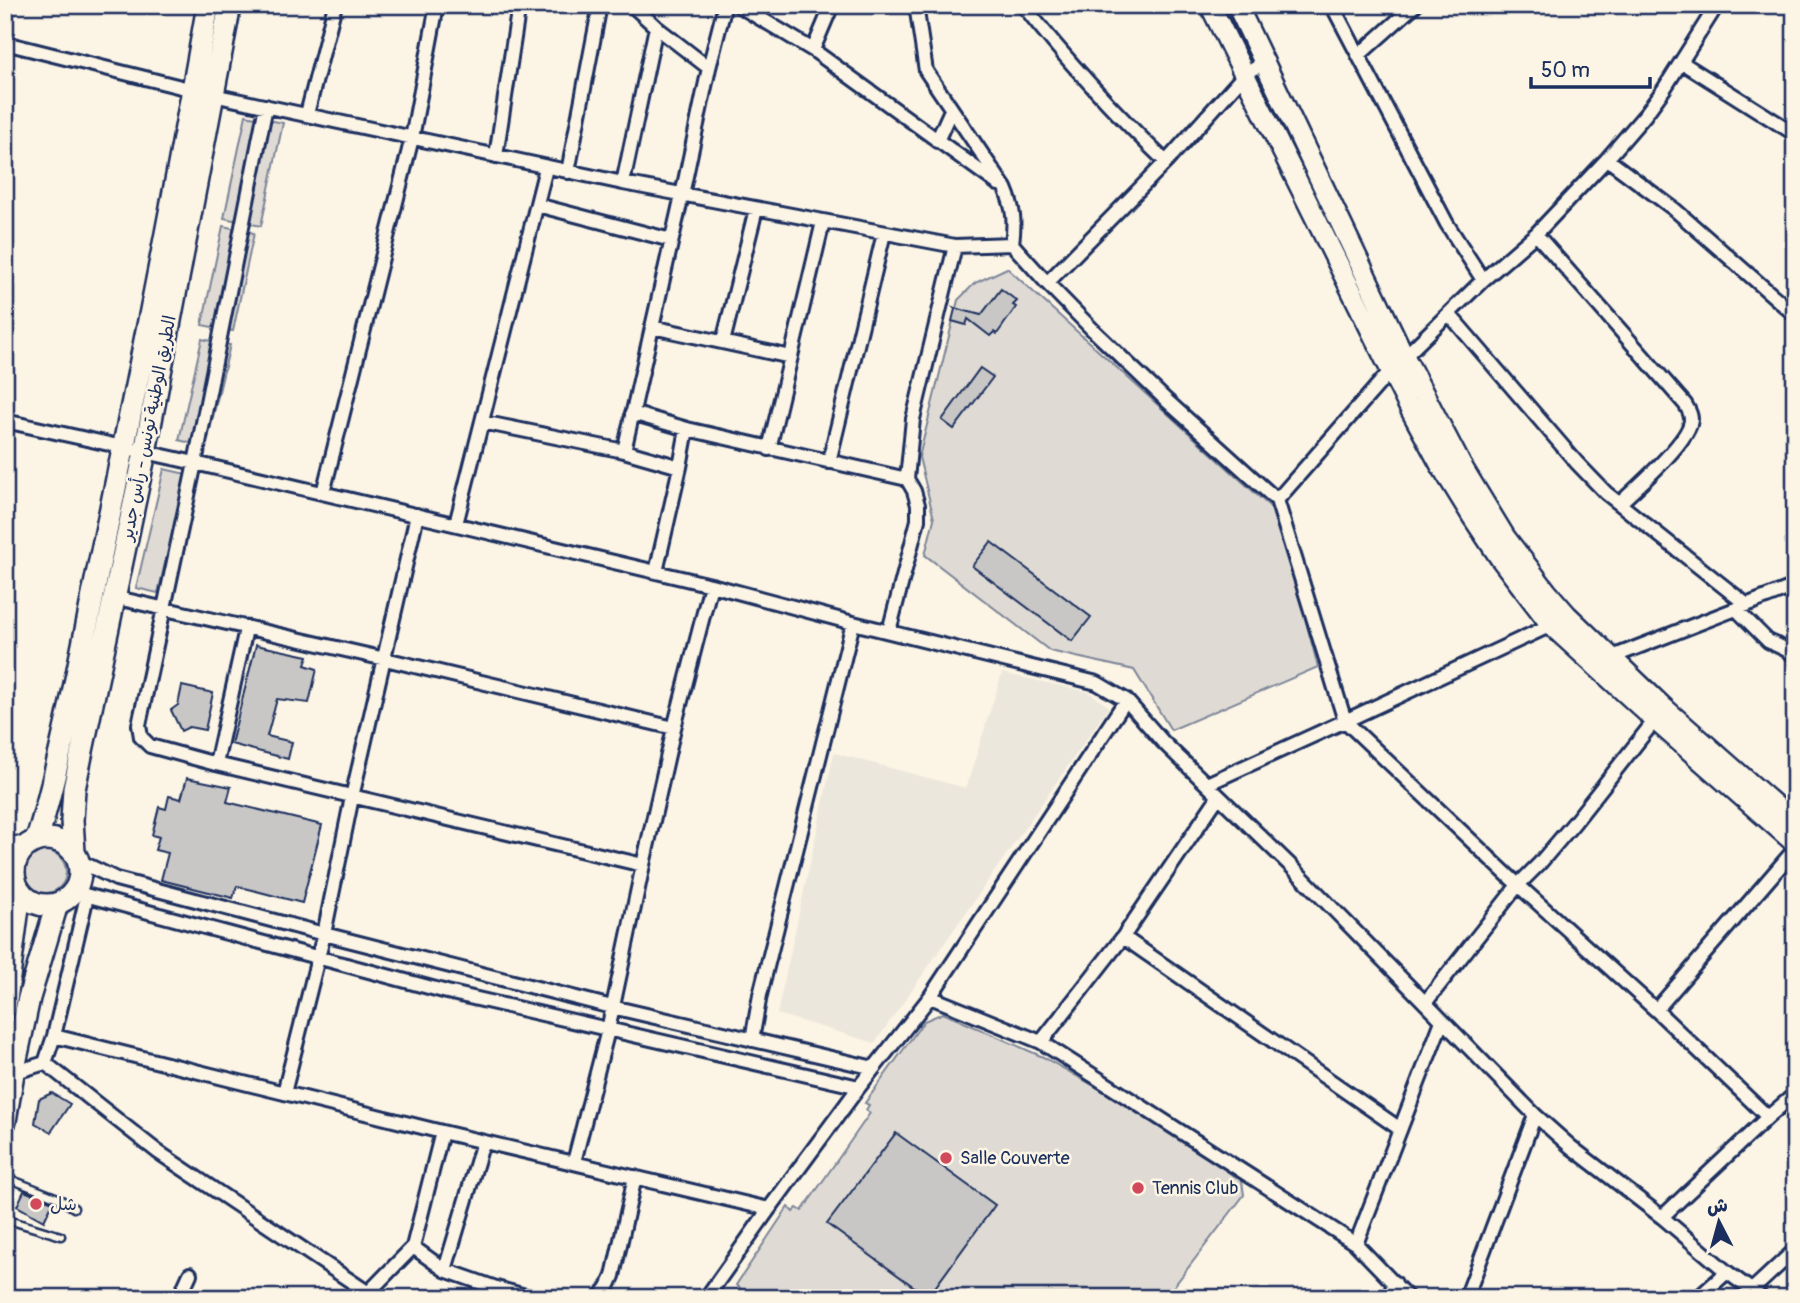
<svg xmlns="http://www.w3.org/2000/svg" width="1800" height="1303" font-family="Pangolin,'Playpen Sans Arabic',sans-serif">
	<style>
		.built { fill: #ece7dc }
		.green { fill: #dfdbd4; stroke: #7d8599; stroke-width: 2 }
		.building { fill: #c8c7c6; stroke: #1b2f5e; stroke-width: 2 }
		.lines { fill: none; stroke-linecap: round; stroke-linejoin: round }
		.lane-casing { stroke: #1b2f5e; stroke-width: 11 }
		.street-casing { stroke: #1b2f5e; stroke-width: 18 }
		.secondary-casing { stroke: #1b2f5e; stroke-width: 24 }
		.primary-casing { stroke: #1b2f5e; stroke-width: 26 }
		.lane { stroke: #fcf5e5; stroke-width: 6 }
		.street { stroke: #fcf5e5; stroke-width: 12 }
		.secondary { stroke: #fcf5e5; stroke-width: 19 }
		.primary { stroke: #fcf5e5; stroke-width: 21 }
		.poi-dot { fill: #d1495b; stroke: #fcf5e5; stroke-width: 2.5 }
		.labels { text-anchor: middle; stroke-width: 5; stroke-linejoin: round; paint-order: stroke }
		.street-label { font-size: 18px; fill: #1b2f5e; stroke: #fcf5e5 }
		.poi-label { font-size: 18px; fill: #1b2f5e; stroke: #fcf5e5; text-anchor: start }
	</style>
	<rect width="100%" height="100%" fill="#fcf5e5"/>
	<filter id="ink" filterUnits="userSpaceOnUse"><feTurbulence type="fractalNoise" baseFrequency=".0143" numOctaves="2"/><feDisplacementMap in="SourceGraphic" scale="14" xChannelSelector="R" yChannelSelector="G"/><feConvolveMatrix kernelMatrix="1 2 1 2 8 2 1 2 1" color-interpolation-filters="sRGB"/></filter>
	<g filter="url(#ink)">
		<!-- built -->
		<path class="built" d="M1002 673 1089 692 1109 707 875 1043 777 1014 834 753 966 788Z"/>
		<!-- green -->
		<path class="green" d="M246 115 283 123 261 226 224 218Z
			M223 226 254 233 233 331 202 325Z
			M1007 268 1277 513 1318 667 1171 730 1134 670 1050 651 925 555 934 519 919 457 958 300 975 283Z
			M202 339 230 345 206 447 179 440Z
			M164 469 186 474 158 593 136 588Z
			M24 872a21 21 0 1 1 42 0a21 21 0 1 1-42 0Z
			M943 1013 1043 1057 1101 1090 1242 1181 1244 1195 1165 1298H763L750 1295 736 1285 788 1207 793 1212 797 1208 802 1211 870 1113 866 1110 869 1105 865 1103 924 1021Z"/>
		<!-- building -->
		<path class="building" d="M1001 289 1017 301 1013 305 1016 307 997 334 994 332 990 336 968 319 966 325 952 321 955 309 954 308 981 315Z
			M980 368 993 377 954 429 942 420Z
			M991 542 1091 617 1072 641 972 566Z
			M256 645 308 656 305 665 317 669 309 703 277 699 267 736 292 742 288 759 231 744Z
			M182 686 213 693 205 730 189 727 181 731 171 710 178 705Z
			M187 778 231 787 227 802 322 825 302 903 237 886 233 898 161 880 168 853 155 850 159 837 152 835 159 807 166 809 169 796 181 799Z
			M52 1093 70 1104 51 1132 35 1123 39 1099Z
			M896 1133 995 1205 928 1297 827 1224Z
			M24 1191 53 1202 44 1221 17 1206Z"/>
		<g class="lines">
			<defs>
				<path id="lane" d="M5 1177 58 1198 74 1208
					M5 1219 61 1236"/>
				<path id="street" d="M632 5 656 27 709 68
					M738 5 813 50 998 184
					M916 5 926 71 1005 188C1014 209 1015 221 1012 244L1047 283 1094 331 1166 400 1277 500 1345 721 1518 885 1656 1010 1768 1117
					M1023 5C1067 61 1115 113 1166 162
					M1332 5 1447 224 1483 280
					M5 43 213 95 623 183 955 246 1012 244
					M813 50 832 5
					M1359 55 1415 5
					M1681 62 1795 134
					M266 106 195 463 139 725 141 737 150 746 216 764 643 865
					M307 114 335 5
					M937 141 951 110
					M496 156 519 5
					M1607 159 1674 209 1795 315
					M568 172 600 5
					M623 183 656 27
					M537 205 671 240
					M1536 234 1685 404C1688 409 1691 413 1691 419 1691 440 1636 488 1620 503
					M1047 283 1166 162 1244 75 1265 62
					M1449 314 1577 463 1606 493 1747 605
					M652 327 791 357
					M723 342 756 209
					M632 413 687 429 907 479
					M5 421 195 463 711 585 853 623 1097 683 1126 700 1163 742 1293 868 1535 1115 1571 1147 1662 1217 1727 1272 1762 1298
					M482 422 624 451 680 467
					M769 449 823 222
					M624 451 682 195 709 68 725 5
					M829 462 884 233
					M323 493 412 138 437 5
					M1277 500 1392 369 1483 280 1536 234 1607 159 1645 115 1664 89 1717 5
					M456 524 546 168
					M656 572 680 467 687 429
					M113 597 385 659 674 728
					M1736 609 1768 641 1787 650 1795 656
					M889 631 918 520V505L914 491 907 479 913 419 955 246
					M1607 659 1795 586
					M216 764 246 629
					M1207 784 1345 721 1551 625
					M79 861 116 879 324 934 612 1007 874 1068
					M74 892 447 992 859 1087
					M1123 937 1400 1129
					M930 997 1041 1042 1356 1244 1408 1298
					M1425 1003 1518 885 1540 863 1574 823 1655 720
					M1656 1010 1795 849
					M54 1036 442 1132 769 1209
					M752 1040 760 995 853 623
					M1041 1042 1123 937 1218 797
					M45 1063 158 1152 376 1298
					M13 1073 45 1063 54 1036 87 896
					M284 1093 324 934 352 797 417 515
					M574 1162 608 1030 643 865 674 728 711 585
					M1662 1217 1768 1117 1795 1094
					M1356 1244 1442 1021
					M413 1247 442 1132
					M445 1270 483 1142
					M1752 1290 1795 1250
					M369 1292 413 1247 445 1270 496 1288 533 1298
					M5 1295 11 1298
					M179 1298 190 1274
					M600 1298 608 1287 613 1276 635 1177
					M706 1298 769 1209 859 1087 930 997 1126 700
					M1388 1298 1395 1283
					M1466 1298 1535 1115
					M1698 1298 1727 1272"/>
				<path id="secondary" d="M1210 5 1407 403 1440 464 1472 516 1500 558 1551 625 1655 720 1795 843
					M1237 5 1404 356 1461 465 1505 537 1547 592 1567 615 1664 708 1795 823
					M5 845 24 848
					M5 879 15 882"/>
				<path id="primary" d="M14 872a33 33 0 1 1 66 0a33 33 0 1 1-66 0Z
					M37 840C65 745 82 647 102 551 140 370 176 188 208 5
					M74 852 72 820 74 789 145 452 230 5
					M5 1008 20 892
					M5 1121 13 1073 29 998 57 904"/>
			</defs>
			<!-- lane casing -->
			<use href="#lane" class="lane-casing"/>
			<!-- street casing -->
			<use href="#street" class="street-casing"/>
			<!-- secondary casing -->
			<use href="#secondary" class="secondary-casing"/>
			<!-- primary casing -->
			<use href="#primary" class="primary-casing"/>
			<!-- lane -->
			<use href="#lane" class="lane"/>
			<!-- street -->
			<use href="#street" class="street"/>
			<!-- secondary -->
			<use href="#secondary" class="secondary"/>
			<!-- primary -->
			<use href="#primary" class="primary"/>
		</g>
	</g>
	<!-- markers -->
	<g class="poi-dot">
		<circle cx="946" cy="1158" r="7"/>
		<circle cx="1138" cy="1188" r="7"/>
		<circle cx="36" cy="1204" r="7"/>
	</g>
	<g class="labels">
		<!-- street labels -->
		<g class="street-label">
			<text transform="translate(148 428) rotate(-79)" y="6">الطريق الوطنية تونس - رأس جدير</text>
		</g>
		<!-- poi labels -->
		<g class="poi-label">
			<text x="960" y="1164">Salle Couverte</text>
			<text x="1152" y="1194">Tennis Club</text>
			<text x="50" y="1210">شل</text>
		</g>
	</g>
	<!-- margin -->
	<rect width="1800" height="1303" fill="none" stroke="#fcf5e5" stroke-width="28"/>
	<rect x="14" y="14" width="1772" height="1275" fill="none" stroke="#1b2f5e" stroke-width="2.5" filter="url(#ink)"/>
	<!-- north arrow -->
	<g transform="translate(1719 1222) rotate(354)" stroke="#fcf5e5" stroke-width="5" paint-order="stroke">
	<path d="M0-5L12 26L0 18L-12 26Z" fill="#1b2f5e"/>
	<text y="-10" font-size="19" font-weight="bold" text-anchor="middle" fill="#1b2f5e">ش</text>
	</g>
	<!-- scale -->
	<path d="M1531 77v10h119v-10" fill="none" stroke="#1b2f5e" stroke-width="3.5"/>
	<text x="1541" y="77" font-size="21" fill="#1b2f5e" stroke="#fcf5e5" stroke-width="5" paint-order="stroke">50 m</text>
</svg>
